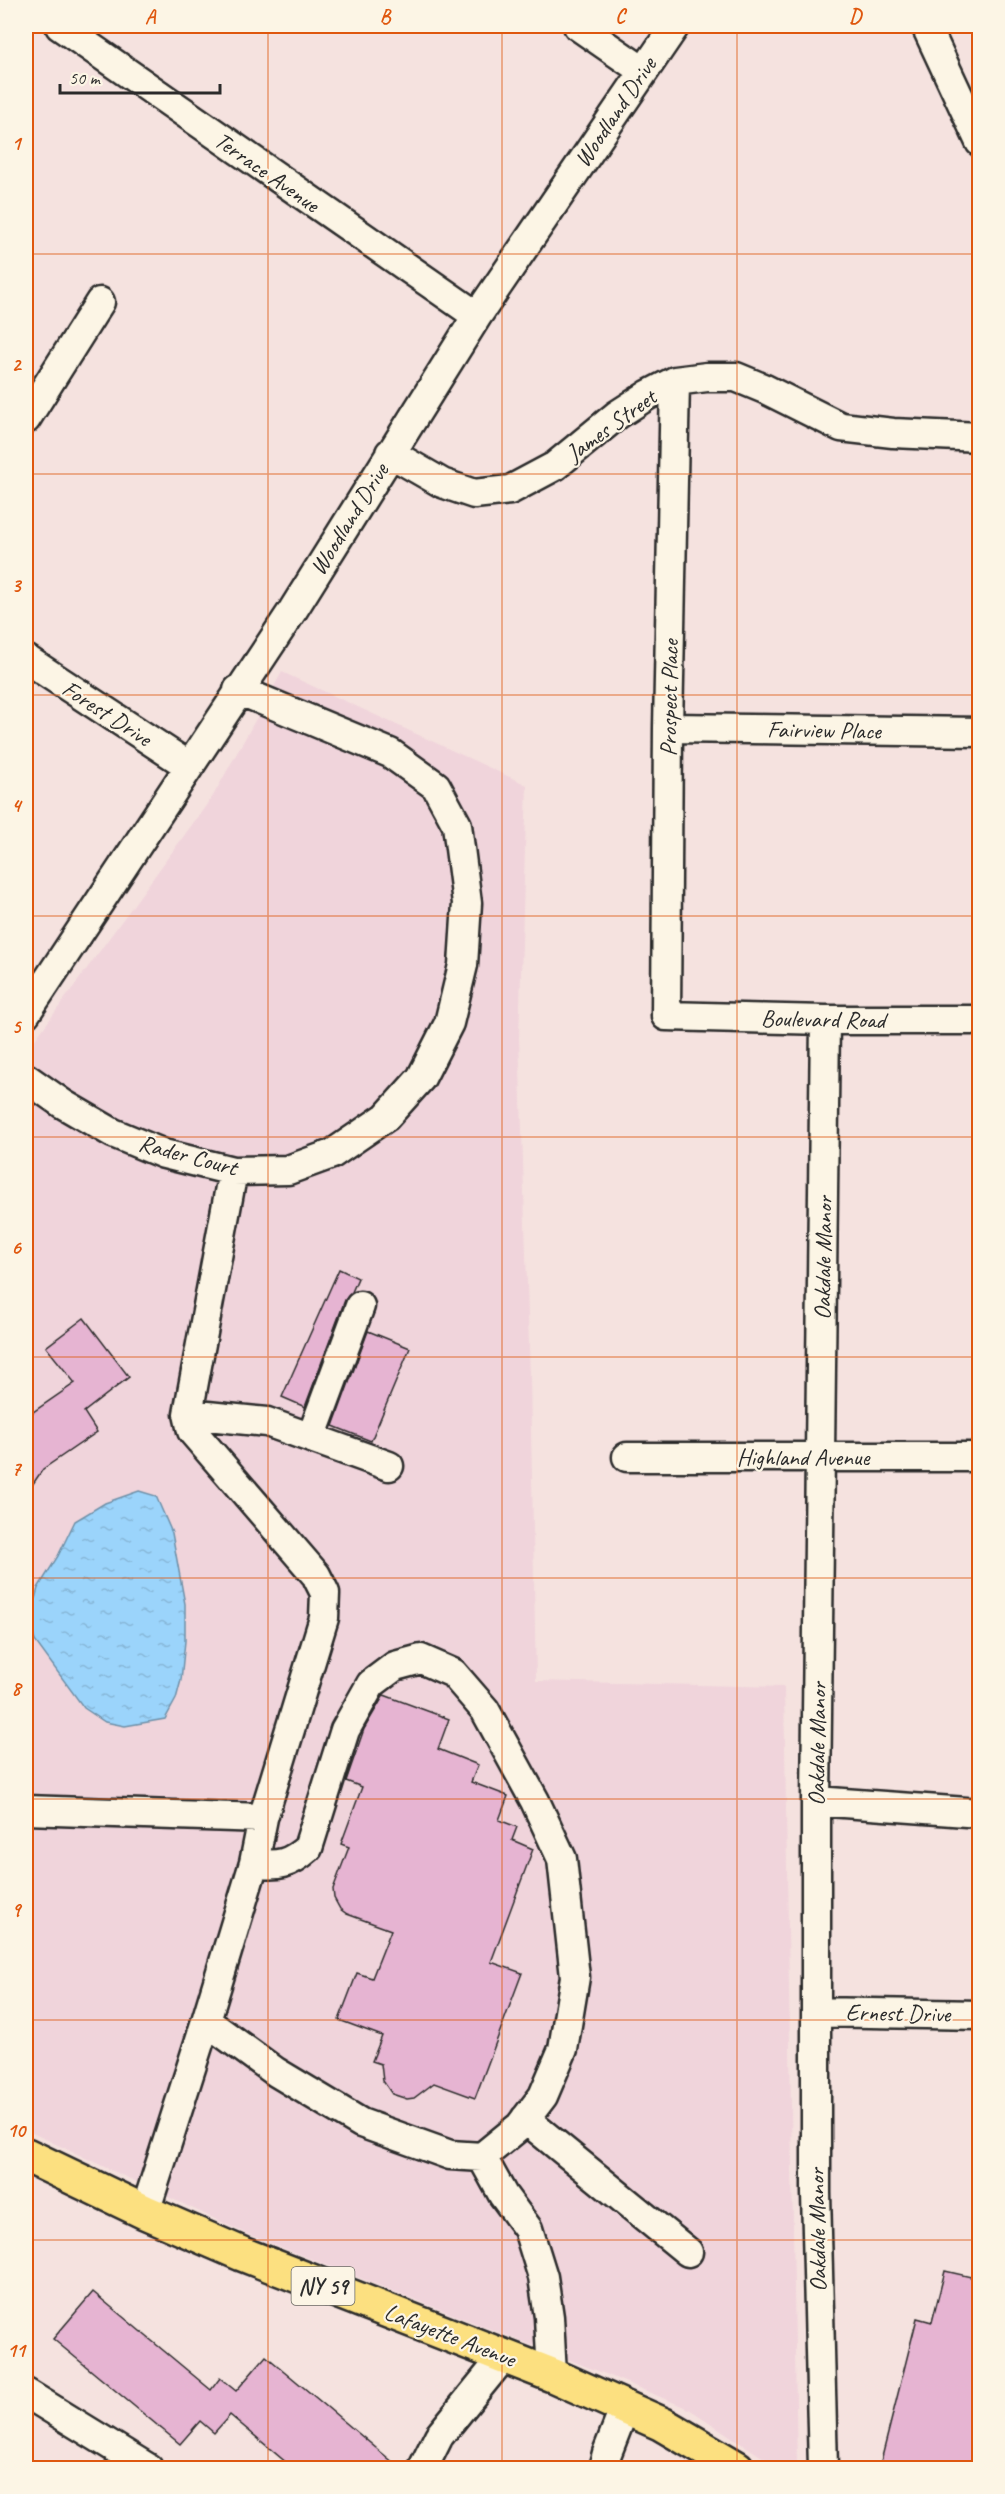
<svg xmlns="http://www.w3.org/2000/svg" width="1005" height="2494" font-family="Caveat,sans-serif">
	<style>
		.built { fill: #f0d4db }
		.water { fill: url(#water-ripples); stroke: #6e90a8; stroke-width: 1.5 }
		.building { fill: #e6b4d2; stroke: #2b2b2b; stroke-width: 1.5 }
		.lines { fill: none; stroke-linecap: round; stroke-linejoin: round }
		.minor-casing { stroke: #2b2b2b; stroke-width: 33 }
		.major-casing { stroke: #2b2b2b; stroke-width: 38 }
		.minor { stroke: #fcf5e5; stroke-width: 28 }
		.major { stroke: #fce080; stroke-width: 33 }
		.grid { fill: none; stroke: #df570e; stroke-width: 1.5; stroke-opacity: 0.55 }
		.labels { text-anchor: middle; stroke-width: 4.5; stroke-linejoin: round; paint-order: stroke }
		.shield { fill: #fcf5e5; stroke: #6a6863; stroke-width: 1.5 }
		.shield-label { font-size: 22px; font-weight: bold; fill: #2b2b2b }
		.street-label { font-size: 24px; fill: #2b2b2b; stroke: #fcf5e5 }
		.neatline { fill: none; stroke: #df570e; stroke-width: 2 }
		.grid-label { font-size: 20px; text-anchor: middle; font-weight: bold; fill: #df570e }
	</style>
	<defs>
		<pattern id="water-ripples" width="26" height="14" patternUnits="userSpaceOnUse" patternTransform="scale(1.5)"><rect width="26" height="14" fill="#9bd4fb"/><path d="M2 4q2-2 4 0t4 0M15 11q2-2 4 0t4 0" fill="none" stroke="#86b6d7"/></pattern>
	</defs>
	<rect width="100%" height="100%" fill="#f5e2df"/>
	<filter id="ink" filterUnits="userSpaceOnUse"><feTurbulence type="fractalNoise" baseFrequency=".0167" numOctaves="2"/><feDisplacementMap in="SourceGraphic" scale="12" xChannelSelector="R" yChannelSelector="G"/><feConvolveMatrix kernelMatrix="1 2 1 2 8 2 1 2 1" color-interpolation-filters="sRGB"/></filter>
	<g filter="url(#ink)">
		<!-- built -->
		<path class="built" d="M282 672 527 785 519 1038 530 1377 536 1681 784 1687 797 2468H779L689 2409 608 2375 247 2234 26 2130V1052L213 796Z"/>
		<!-- water -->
		<path class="water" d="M139 1491 156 1496 172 1533 185 1604V1641L181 1680 176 1699 165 1719 125 1726 105 1722 84 1708 35 1641 29 1620 38 1588 58 1556 75 1521 105 1503Z"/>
		<!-- building -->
		<path class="building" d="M339 1269 358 1278 352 1292 345 1300 305 1407 282 1397Z
			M84 1318 129 1377 84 1412 97 1432 43 1469 26 1494V1417L75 1383 46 1347Z
			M368 1331 410 1348 371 1441 333 1426Z
			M384 1695 449 1719 438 1749 478 1765 471 1782 508 1796 499 1820 517 1827 512 1840 533 1849 491 1962 522 1973 475 2098 434 2083 414 2098 407 2099 392 2094 383 2081 381 2064 372 2061 382 2036 339 2020 357 1973 372 1978 391 1930 347 1914 340 1909 334 1898 333 1889 349 1847 341 1844 362 1787 346 1781 364 1729Z
			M945 2271 980 2279V2449L975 2469H879L917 2318 932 2322Z
			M93 2292 211 2390 220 2378 236 2391 266 2356 401 2469H294L230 2415 214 2433 200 2421 180 2444 53 2339Z"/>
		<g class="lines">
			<defs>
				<path id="minor" d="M60 26 477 316
					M578 26 643 71
					M926 26 980 142
					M675 381 668 728 666 1016 825 1020H980
					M26 419 100 302
					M390 453 442 483 474 494 510 490 555 466 617 415 648 395 675 381 707 377H736L765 389 841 427 893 433 980 437
					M26 659 189 766
					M668 728 980 732
					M26 1013 293 610 477 316 675 26
					M26 1078 63 1104 113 1133 164 1154 233 1171 288 1170 332 1154 386 1117 421 1078 449 1023 463 965 467 903 457 825 436 786 390 753 238 690
					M188 1414 267 1422 389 1466
					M311 1438 360 1306
					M627 1457H980
					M816 1801 980 1813
					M26 1810 263 1818
					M254 1863C278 1867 290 1864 308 1848L345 1730 371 1684 395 1666 421 1659 453 1673 485 1710 535 1801 562 1859 575 1977 563 2049 543 2096 520 2126 482 2157
					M816 2012 980 2015
					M206 2021 276 2072 361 2123 450 2155 482 2157 503 2195 528 2229 543 2277 549 2317 552 2375
					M525 2119 688 2252
					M145 2212 206 2021 254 1863 263 1818 324 1618 325 1593 316 1575 192 1431 188 1414 233 1171
					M26 2393 148 2468
					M423 2468 439 2436 504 2356
					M603 2468 607 2453 625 2407
					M823 2468 816 2193V1801L825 1020"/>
				<path id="major" d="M26 2155 145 2212 242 2254 552 2375 662 2424 737 2468"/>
			</defs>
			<!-- minor casing -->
			<use href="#minor" class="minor-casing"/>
			<!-- major casing -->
			<use href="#major" class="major-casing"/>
			<!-- minor -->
			<use href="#minor" class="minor"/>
			<!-- major -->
			<use href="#major" class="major"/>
		</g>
	</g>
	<!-- grid -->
	<path class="grid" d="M268 26V2468M502 26V2468M737 26V2468M26 254H980M26 474H980M26 695H980M26 916H980M26 1137H980M26 1357H980M26 1578H980M26 1799H980M26 2020H980M26 2240H980"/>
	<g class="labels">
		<!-- shield labels -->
		<rect class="shield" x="291.5" y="2267" width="63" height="38" rx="4.5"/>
		<g class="shield-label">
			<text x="323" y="2294">NY 59</text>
		</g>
		<!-- street labels -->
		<g class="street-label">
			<text transform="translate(615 112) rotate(-56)" y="8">Woodland Drive</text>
			<text transform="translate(267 172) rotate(35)" y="8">Terrace Avenue</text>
			<text transform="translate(611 425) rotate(-36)" y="8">James Street</text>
			<text transform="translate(349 519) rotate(-58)" y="8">Woodland Drive</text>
			<text transform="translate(669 698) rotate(-89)" y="8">Prospect Place</text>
			<text transform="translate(107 713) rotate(33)" y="8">Forest Drive</text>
			<text transform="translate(824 730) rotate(1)" y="8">Fairview Place</text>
			<text transform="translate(823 1019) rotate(1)" y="8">Boulevard Road</text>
			<text transform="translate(188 1155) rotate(15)" y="8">Rader Court</text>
			<text transform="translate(823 1258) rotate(-89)" y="8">Oakdale Manor</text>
			<text x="803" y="1465">Highland Avenue</text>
			<text transform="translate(817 1744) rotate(-89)" y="8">Oakdale Manor</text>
			<text transform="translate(898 2013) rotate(1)" y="8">Ernest Drive</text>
			<text transform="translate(817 2230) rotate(-91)" y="8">Oakdale Manor</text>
			<text transform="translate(450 2335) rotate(21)" y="8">Lafayette Avenue</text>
		</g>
	</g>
	<!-- margin -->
	<rect width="1005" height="2494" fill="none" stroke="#fcf5e5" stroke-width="66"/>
	<!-- scale -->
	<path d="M60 84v9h160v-9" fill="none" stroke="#2b2b2b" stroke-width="3"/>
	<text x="69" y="84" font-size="18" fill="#2b2b2b" stroke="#fcf5e5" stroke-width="4.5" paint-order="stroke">50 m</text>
	<rect x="33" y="33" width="939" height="2428" class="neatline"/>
	<g class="grid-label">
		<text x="150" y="23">A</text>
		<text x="385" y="23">B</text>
		<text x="620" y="23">C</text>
		<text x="855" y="23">D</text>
		<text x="16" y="150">1</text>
		<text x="16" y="371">2</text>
		<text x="16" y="592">3</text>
		<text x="16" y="812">4</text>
		<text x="16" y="1033">5</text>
		<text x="16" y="1254">6</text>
		<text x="16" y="1475">7</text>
		<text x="16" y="1695">8</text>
		<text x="16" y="1916">9</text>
		<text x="16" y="2137">10</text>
		<text x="16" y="2357">11</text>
	</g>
</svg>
